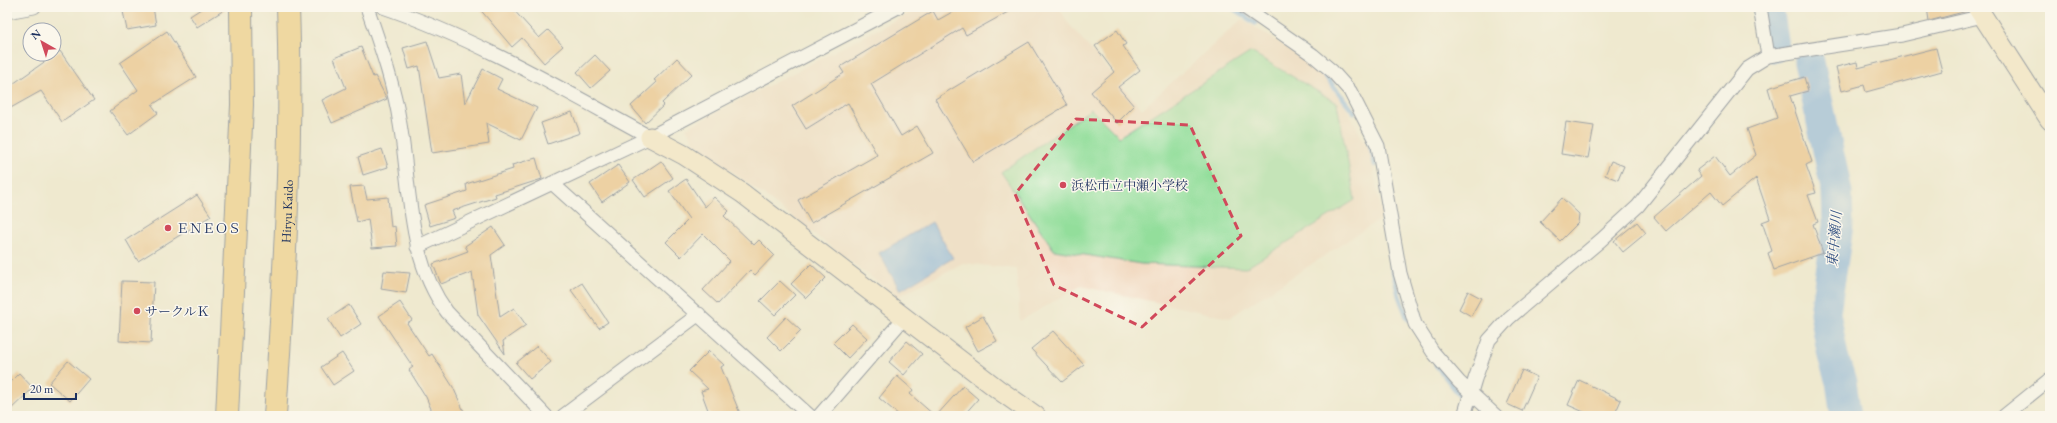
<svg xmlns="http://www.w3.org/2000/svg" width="2057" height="423" font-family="'EB Garamond','Noto Serif JP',serif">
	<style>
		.built { fill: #f0d6bc }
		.green { fill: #93de9b; stroke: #57867c }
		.water { fill: #73a9e1; stroke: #476ca0 }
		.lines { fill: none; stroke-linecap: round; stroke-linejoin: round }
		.stream { stroke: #73a9e1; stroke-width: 5 }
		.river { stroke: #73a9e1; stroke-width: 31 }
		.building { fill: #eab46e }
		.street-casing { stroke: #3b4b6f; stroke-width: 15 }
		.secondary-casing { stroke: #3b4b6f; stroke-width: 21 }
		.highway-casing { stroke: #3b4b6f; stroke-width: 24 }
		.street { stroke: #fff; stroke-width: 13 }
		.secondary { stroke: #f9e7c3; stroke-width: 19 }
		.highway { stroke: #f0c469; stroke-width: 22 }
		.marked { fill: none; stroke: #d1495b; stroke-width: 3; stroke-dasharray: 8 5; stroke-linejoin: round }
		.poi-dot { fill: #d1495b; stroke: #fbf7ec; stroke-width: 1.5 }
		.labels { text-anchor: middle; stroke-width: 3; stroke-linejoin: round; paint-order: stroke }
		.poi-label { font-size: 13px; fill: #1b2f5e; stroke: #fbf7ec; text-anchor: start }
		.street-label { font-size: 13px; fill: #1b2f5e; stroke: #fbf7ec }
		.water-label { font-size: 14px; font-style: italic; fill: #355485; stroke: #fbf7ec }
	</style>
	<rect width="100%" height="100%" fill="#fbf7ec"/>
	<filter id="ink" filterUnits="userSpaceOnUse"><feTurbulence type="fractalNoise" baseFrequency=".025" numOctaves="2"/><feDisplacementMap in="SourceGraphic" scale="8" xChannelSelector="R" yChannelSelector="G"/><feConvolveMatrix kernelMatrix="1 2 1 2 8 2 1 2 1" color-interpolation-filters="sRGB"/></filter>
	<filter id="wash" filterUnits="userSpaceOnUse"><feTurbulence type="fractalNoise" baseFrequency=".012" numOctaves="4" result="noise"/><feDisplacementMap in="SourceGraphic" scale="16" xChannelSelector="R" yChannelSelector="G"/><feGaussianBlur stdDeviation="0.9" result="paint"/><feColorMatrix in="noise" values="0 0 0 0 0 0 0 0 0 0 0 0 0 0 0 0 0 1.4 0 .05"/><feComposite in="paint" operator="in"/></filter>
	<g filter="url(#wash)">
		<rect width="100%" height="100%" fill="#efe9cf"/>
		<!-- built -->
		<path class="built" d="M921 7H1059L1068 23 1142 109 1242 19 1283 45 1322 76 1346 107 1370 152 1382 218 1229 318 1081 286 1020 321 1016 269 963 263 897 297 696 144 686 128Z"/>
		<!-- green -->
		<path class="green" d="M1251 52 1337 103 1355 200 1246 268 1141 264 1054 250 1001 172 1091 109 1119 137Z"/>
		<!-- water -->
		<path class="water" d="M932 222 953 258 900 290 879 253Z"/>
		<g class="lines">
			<!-- stream -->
			<path class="stream" d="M1231 7 1255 23
				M1319 68 1354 112
				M1369 140 1375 165
				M1392 267 1399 296 1408 319
				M1436 365 1462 398
				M1477 411 1484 416"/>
			<!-- river -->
			<path class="river" d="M1768 7 1774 47
				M1809 62 1837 192 1838 225 1825 313 1833 356 1841 382 1846 416"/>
		</g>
		<g id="blocks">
			<!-- building -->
			<path class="building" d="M122 7H153L156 25 127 30Z
				M204 7H229L197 27 190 16Z
				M478 7H511L539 38 548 30 563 46 544 63 522 38 512 47Z
				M961 7H1017L966 35 962 28 871 84 901 136 917 126 933 153 811 223 798 200 877 155 848 103 806 129 792 106 844 73 840 67 933 11 938 20Z
				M1927 7H1966L1967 11 1929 21Z
				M1117 30 1126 44 1123 46 1140 70 1118 87 1134 106 1117 123 1091 92 1114 72 1095 46Z
				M167 31 196 77 152 105 158 113 128 135 110 111 138 90 120 63Z
				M427 41 439 78 461 74 465 104 483 69 502 79 497 89 537 108 521 140 486 123 489 144 432 153 419 66 409 69 403 48Z
				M1029 42 1067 105 973 162 935 99Z
				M361 47 373 77 375 76 387 99 332 123 322 100 346 88 334 58Z
				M1936 48 1942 71 1866 92 1864 85 1842 91 1836 67 1857 62 1858 68Z
				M60 51 94 100 62 122 41 91 7 110V88Z
				M595 55 610 71 591 88 577 72Z
				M677 58 692 74 662 103 664 105 645 123 631 106 657 82 654 80Z
				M1804 77 1808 91 1790 96 1812 162 1806 165 1816 193 1808 195 1818 222 1813 224 1823 253 1774 270 1768 253 1772 251 1762 222 1770 219 1756 178 1722 206 1711 192 1666 231 1654 217 1701 176 1697 170 1715 156 1730 176 1756 155 1747 129 1777 118 1768 88Z
				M572 112 580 133 548 144 541 123Z
				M1566 122 1594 126 1588 158 1561 154Z
				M382 149 388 167 363 175 358 157Z
				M536 158 542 179 495 194 496 197 452 211 455 218 430 226 424 205 467 191 466 184 513 169 512 165Z
				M661 161 673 178 645 197 633 180Z
				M1611 161 1624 166 1618 180 1605 175Z
				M618 165 630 182 602 202 590 184Z
				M686 179 705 207 714 197 729 211 724 216 754 245 759 240 774 255 755 275 750 270 718 304 703 290 730 261 703 234 681 257 666 242 689 219 669 191Z
				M364 186 367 199 388 197 391 227 395 226 397 246 372 248 368 219 357 222 350 187Z
				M197 195 211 216 138 261 126 240Z
				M1562 198 1579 214 1578 223 1560 241 1540 222Z
				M1637 222 1646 233 1623 252 1614 241Z
				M493 227 505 245 491 255 500 317 514 308 526 325 503 341 505 354 478 315 472 272 441 284 433 264 468 251 465 246Z
				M811 264 826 278 806 298 791 284Z
				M384 271 410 273 406 293 381 289Z
				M122 281 154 282 151 343 119 341Z
				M780 281 795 295 775 315 760 301Z
				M582 283 608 322 599 328 571 290Z
				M1468 291 1481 298 1471 316 1459 309Z
				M400 302 412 320 407 323 429 356 432 354 453 387 466 416H434L426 397 409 370 413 367 379 316Z
				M349 305 361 324 340 338 328 319Z
				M983 316 997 341 978 351 965 327Z
				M786 317 801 331 781 351 767 337Z
				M852 324 867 338 848 358 833 343Z
				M1053 331 1084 365 1062 382 1031 349Z
				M907 341 922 354 904 375 889 362Z
				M537 346 551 362 530 379 516 363Z
				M709 351 724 365 721 367 741 416H711L708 410 701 391 708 389 689 371Z
				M342 353 354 371 333 385 321 367Z
				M68 361 89 379 70 401 49 383Z
				M1522 370 1537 377 1522 411 1507 404Z
				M19 373 33 388 7 413V385Z
				M897 376 913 390 910 394 935 416H900L879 398Z
				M1579 380 1621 400 1614 416H1593L1568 405Z
				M963 386 978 399 963 416H936Z"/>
		</g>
	</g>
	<g filter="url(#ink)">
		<use href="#blocks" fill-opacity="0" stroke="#3b4b6f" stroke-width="1"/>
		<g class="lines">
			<defs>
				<path id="street" d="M367 7C380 45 394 84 400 124 411 188 407 258 447 312L546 416
					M383 7C477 39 563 90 650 137
					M1244 7 1313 55 1332 71 1350 91 1378 146 1400 273 1415 324 1433 352 1459 382 1496 416
					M1760 7 1768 56
					M7 12 34 7
					M552 183 810 416
					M417 247 650 137 898 7
					M563 416 699 314
					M819 416 905 317
					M1464 416 1475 379 1489 340 1509 318 1601 240 1638 206 1747 69 1768 56 1902 35 1983 16
					M2004 416 2050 379"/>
				<path id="secondary" d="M1977 7 2050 120
					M650 137 684 155 742 193 999 390 1036 416"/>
				<g id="highway">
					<path d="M227 416 242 105 241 7"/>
					<path id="s1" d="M275 416C284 280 293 144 288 7"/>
				</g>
			</defs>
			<!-- street casing -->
			<use href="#street" class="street-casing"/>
			<!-- secondary casing -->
			<use href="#secondary" class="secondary-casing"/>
			<!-- highway casing -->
			<use href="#highway" class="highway-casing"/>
			<!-- street -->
			<use href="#street" class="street"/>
			<!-- secondary -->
			<use href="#secondary" class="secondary"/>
			<!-- highway -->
			<use href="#highway" class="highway"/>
		</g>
	</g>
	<!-- marked area -->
	<path d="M0 0H2057V423H0ZM1076 119 1190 125 1241 236 1142 327 1054 285 1015 194Z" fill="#efe9cf" fill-opacity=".55" fill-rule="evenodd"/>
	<path class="marked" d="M1076 119 1190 125 1241 236 1142 327 1054 285 1015 194Z"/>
	<!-- markers -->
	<g class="poi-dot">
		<circle cx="1063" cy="185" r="4"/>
		<circle cx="168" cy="228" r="4"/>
		<circle cx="137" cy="311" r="4"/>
	</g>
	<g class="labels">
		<!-- poi labels -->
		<g class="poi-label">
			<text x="1071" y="190">浜松市立中瀬小学校</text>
			<text x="176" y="233">ＥＮＥＯＳ</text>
			<text x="145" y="316">サークルＫ</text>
		</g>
		<!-- street labels -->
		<g class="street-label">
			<text dy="5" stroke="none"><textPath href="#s1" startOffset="205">Hiryu Kaido</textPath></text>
		</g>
		<!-- water labels -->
		<g class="water-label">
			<text transform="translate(1834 239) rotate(-85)" y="5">東中瀬川</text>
		</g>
	</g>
	<!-- margin -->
	<rect width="2057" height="423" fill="none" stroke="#fbf7ec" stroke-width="24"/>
	<!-- north arrow -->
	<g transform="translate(42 42) rotate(321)"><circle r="19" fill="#fbf7ec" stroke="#a1a7b3"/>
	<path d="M0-3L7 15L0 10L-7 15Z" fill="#d1495b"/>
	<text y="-6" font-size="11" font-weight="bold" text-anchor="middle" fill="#1b2f5e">N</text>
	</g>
	<!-- scale -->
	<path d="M24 393v6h52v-6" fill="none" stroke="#1b2f5e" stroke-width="2"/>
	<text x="30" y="393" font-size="12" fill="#1b2f5e" stroke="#fbf7ec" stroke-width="3" paint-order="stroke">20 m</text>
</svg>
